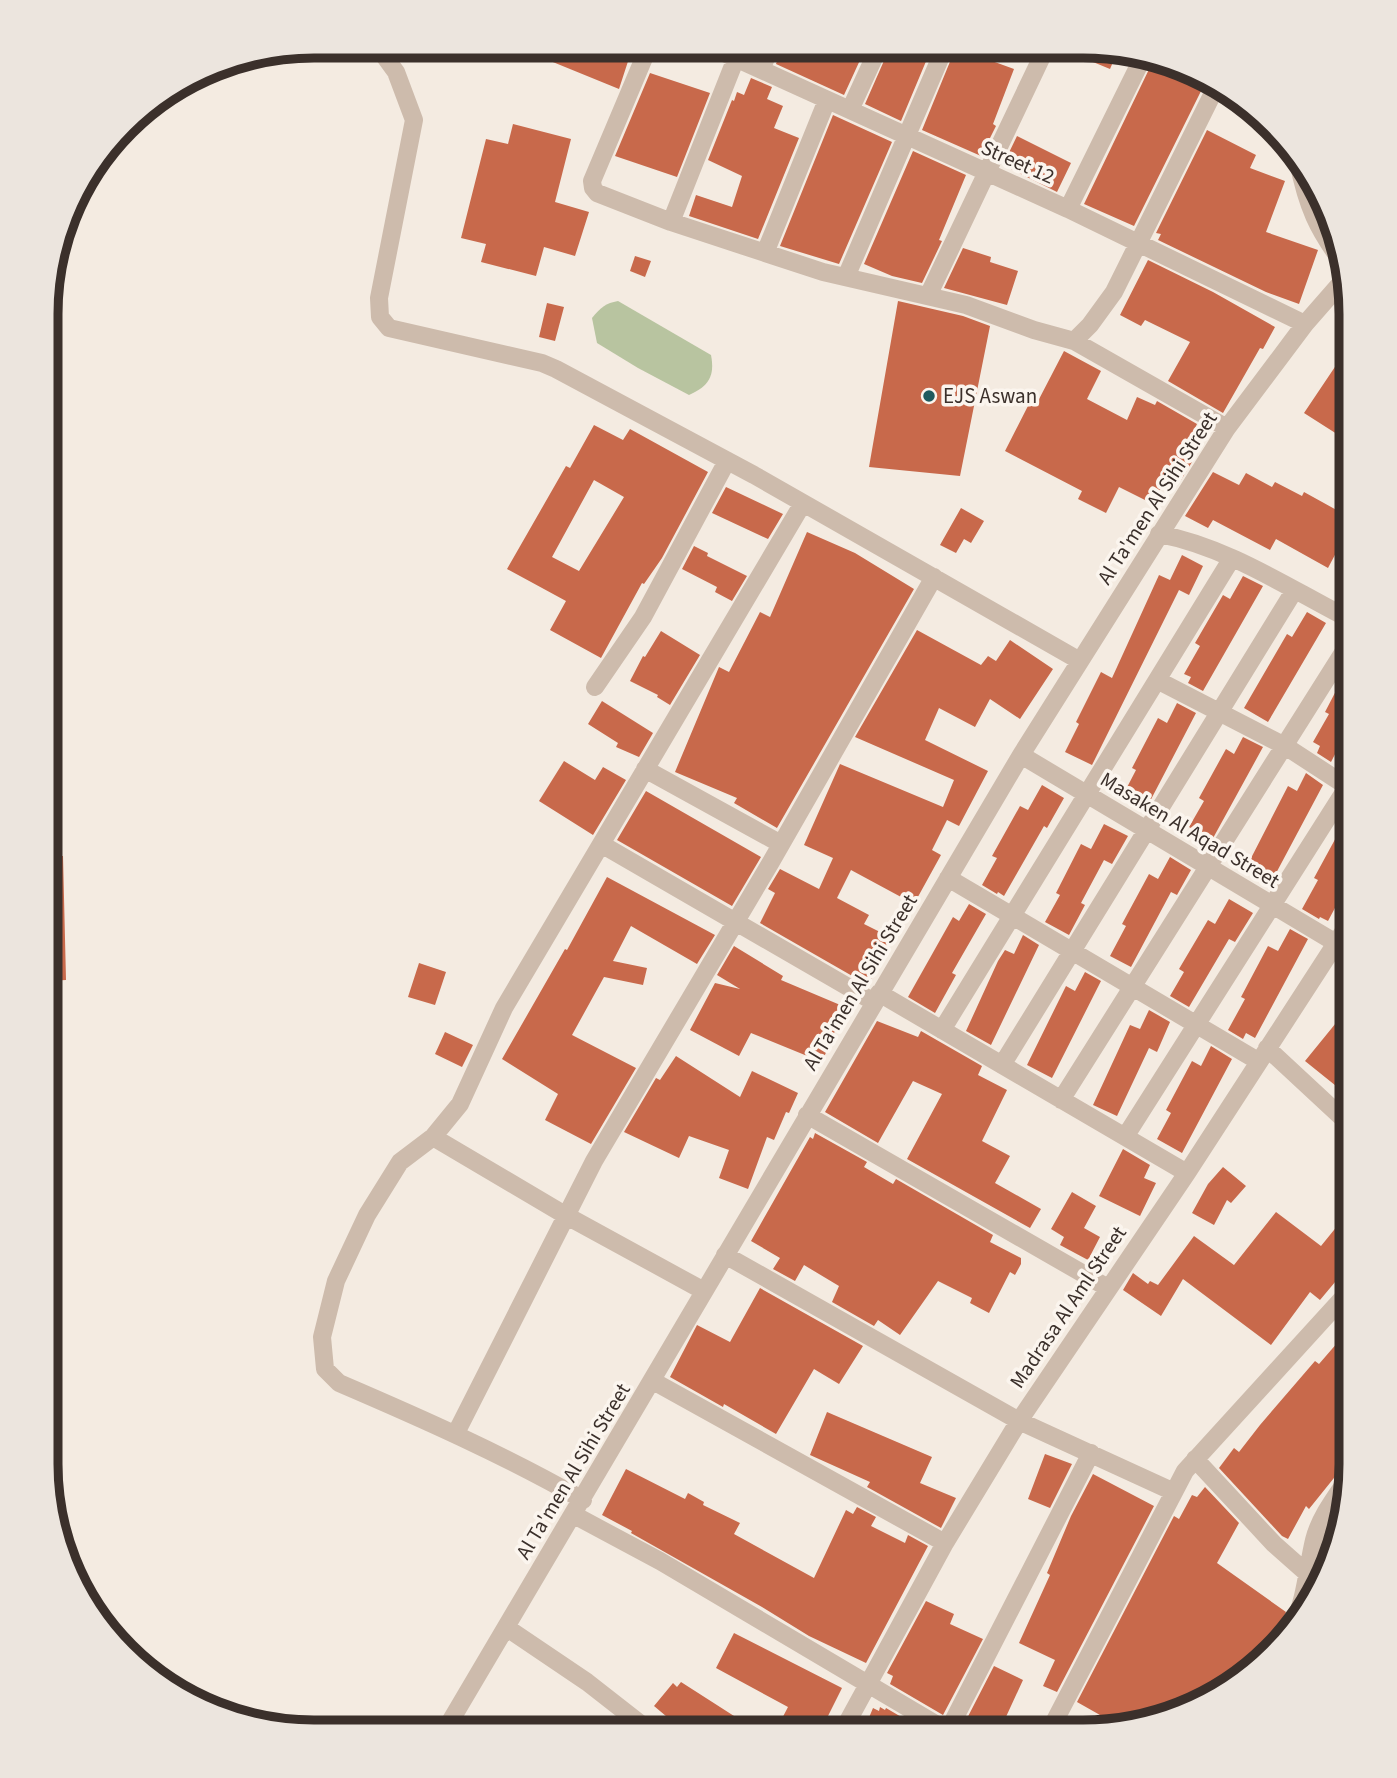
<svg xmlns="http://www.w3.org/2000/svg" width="1397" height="1778" font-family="'Source Sans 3',sans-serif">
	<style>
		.green { fill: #b8c4a0 }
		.building { fill: #c8694b; fill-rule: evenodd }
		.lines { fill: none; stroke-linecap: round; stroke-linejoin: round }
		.minor { stroke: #cdbbac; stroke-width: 18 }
		.poi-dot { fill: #1f5a5e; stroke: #fbf5ee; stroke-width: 2.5 }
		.labels { text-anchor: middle; stroke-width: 7; stroke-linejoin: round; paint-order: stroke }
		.street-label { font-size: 21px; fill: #3b302b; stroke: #fbf5ee }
		.poi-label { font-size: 21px; fill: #3b302b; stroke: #fbf5ee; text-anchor: start }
		.rim { fill: none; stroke: #3b302b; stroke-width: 9 }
	</style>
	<rect width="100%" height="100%" fill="#f4ebe1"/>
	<!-- green -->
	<path class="green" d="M618 301 711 355C715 376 709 386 689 395L638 368 597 343 592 318C600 308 606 303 618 301Z"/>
	<!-- building -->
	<path class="building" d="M633 46 619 89 516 47V46Z
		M782 47H866L844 95 776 64Z
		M890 47H932L901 121 865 104Z
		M956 47H984L981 57 1014 69 993 124 996 126 981 156 922 130Z
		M1059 48H1119L1110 69Z
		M1153 61 1206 81 1134 226 1084 204Z
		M650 73 710 93 677 177 615 156Z
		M751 78 772 87 767 99 783 106 774 128 799 138 758 239 689 216 696 195 732 207 742 176 708 160 732 100 734 101 737 92 744 95Z
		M833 115 892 142 839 264 780 246Z
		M513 124 571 139 555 202 589 212 575 256 544 247 536 276 481 262 486 244 461 238 486 139 508 144Z
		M1207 130 1256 155 1250 168 1285 181 1266 232 1318 250 1299 304 1266 292 1158 240 1161 234 1156 233Z
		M1017 136 1071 163 1057 192 1003 165Z
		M913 151 966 175 939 240 942 241 922 283 892 276 864 264Z
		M963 248 991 257 990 262 1018 271 1007 305 944 288Z
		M635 256 651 261 645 277 630 271Z
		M1148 260 1213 292 1275 327 1263 349 1260 348 1223 413 1168 381 1190 342 1145 320 1141 326 1120 315Z
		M898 301 963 316 990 326 960 476 869 467Z
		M547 303 564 307 555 341 539 337Z
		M1351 343V443L1304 413Z
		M1064 351 1101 371 1087 399 1127 420 1137 397 1155 405 1157 401 1197 424 1182 456 1192 462 1181 480 1168 474 1153 504 1119 487 1106 513 1078 499 1082 491 1005 451 1031 400 1037 403Z
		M594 425 623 440 630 429 708 472 662 558 644 584 642 583 601 658 550 630 566 601 507 569 566 466 570 468ZM594 480 624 497 579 571 552 557Z
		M1213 472 1239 485 1246 473 1272 487 1275 482 1302 496 1304 492 1351 518V558L1337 551 1328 568 1276 539 1270 550 1213 520 1208 528 1185 516Z
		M726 487 783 514 768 539 712 513Z
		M961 508 984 521 971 543 964 539 956 553 940 545Z
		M807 532 855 553 914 589 777 828 734 803 737 798 675 772 719 667 729 672 760 612 770 617Z
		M694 546 708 553 707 556 747 576 732 601 715 592 717 587 682 569Z
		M1182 555 1203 566 1189 595 1179 590 1096 757 1092 765 1065 752 1079 724 1076 722 1101 672 1112 678 1159 575 1170 580Z
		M1243 576 1263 586 1203 691 1188 683 1191 677 1184 674 1200 646 1195 643 1223 595 1230 599Z
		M1307 612 1326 623 1268 722 1244 708 1287 634 1292 637Z
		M917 630 981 665 988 656 996 661 1010 640 1053 669 1020 719 990 699 975 727 939 708 925 740 988 771 959 826 947 820 932 850 941 855 914 904 851 870 837 898 869 915 864 924 892 938 868 985 760 923 775 893 768 889 780 869 819 889 833 858 804 845 840 764 943 807 954 780 855 737Z
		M661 631 700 655 670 705 657 697 658 695 630 681 643 656 645 657Z
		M1351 662V723L1331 762 1317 753 1320 746 1313 742 1329 714 1325 712Z
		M602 701 653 733 639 757 616 747 618 743 588 724Z
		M1177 703 1196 713 1146 809 1122 797 1136 770 1132 768 1158 718 1167 723Z
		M1243 737 1263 747 1212 840 1189 827 1204 801 1199 798 1226 749 1234 754Z
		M564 761 595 780 603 767 626 780 593 835 539 801Z
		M1306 773 1323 785 1274 877 1248 864 1288 786 1297 791Z
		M1042 785 1064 798 1047 828 1044 826 1004 896 998 892 997 894 982 885 997 858 992 856 1020 806 1028 810Z
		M646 791 761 857 732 906 617 840Z
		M1351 810V878L1328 921 1320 917 1319 919 1302 909 1318 880 1314 878Z
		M1104 824 1128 836 1112 864 1104 860 1081 903 1085 905 1069 935 1045 922 1060 895 1056 893 1081 844 1091 849Z
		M47 856H63L66 980 46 981Z
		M1170 857 1191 870 1177 895 1171 892 1131 967 1110 956 1126 926 1122 924 1149 874 1158 879Z
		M607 877 715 935 697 964 631 926 613 961 647 968 643 985 604 977 572 1035 636 1068 591 1144 545 1120 558 1094 502 1059 565 949 567 950Z
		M1229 899 1253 913 1235 942 1229 939 1189 1007 1170 996 1184 972 1179 969 1208 920 1215 924Z
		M969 904 986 914 952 973 956 975 935 1013 908 997 953 917 959 921Z
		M1290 929 1308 939 1255 1038 1246 1033 1243 1039 1228 1030 1245 999 1241 997 1268 946 1278 951Z
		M1023 935 1039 945 991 1045 966 1031 998 961 1005 950 1014 954Z
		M734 946 783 976 781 980 845 1007 822 1062 751 1033 739 1056 690 1030 715 983 740 989 717 975Z
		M419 963 446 972 435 1005 408 997Z
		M1085 972 1101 981 1052 1078 1027 1065 1066 986 1075 991Z
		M1149 1010 1170 1022 1157 1052 1149 1048 1117 1116 1093 1105 1130 1025 1140 1029Z
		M1340 1018 1351 1028V1098L1305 1061Z
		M877 1021 918 1037 921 1031 982 1066 978 1075 1007 1090 982 1141 1010 1156 995 1183 1041 1209 1030 1228 907 1159 942 1094 913 1081 878 1143 825 1112Z
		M445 1032 473 1045 462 1067 435 1054Z
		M1211 1046 1232 1059 1182 1153 1157 1139 1171 1113 1166 1110 1192 1061 1201 1066Z
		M676 1056 740 1097 752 1071 798 1093 789 1113 786 1112 774 1140 767 1137 748 1189 719 1178 729 1150 689 1136 679 1158 624 1132 656 1078 660 1080Z
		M815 1133 867 1162 864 1167 893 1184 896 1179 993 1235 990 1242 1021 1258V1264L1015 1275 1010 1272 989 1313 970 1303 972 1298 938 1281 900 1335 878 1320 874 1326 832 1302 839 1286 804 1265 795 1281 773 1269 780 1258 751 1241 810 1137 813 1139Z
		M1123 1149 1150 1165 1144 1178 1156 1183 1140 1216 1099 1196Z
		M1223 1167 1246 1186 1231 1203 1227 1200 1214 1225 1192 1213 1208 1184Z
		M1072 1192 1096 1206 1084 1228 1100 1237 1088 1260 1060 1245 1064 1237 1051 1229Z
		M1351 1209V1263L1320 1300 1310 1292 1271 1345 1183 1279 1161 1316 1123 1290 1133 1273 1148 1284 1150 1281 1158 1285 1194 1236 1234 1265 1276 1212 1321 1246Z
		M760 1288 863 1346 839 1384 814 1369 776 1434 724 1404 723 1407 670 1377 697 1325 730 1342Z
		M1351 1327V1430L1344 1438 1351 1444V1462L1342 1468 1309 1509 1306 1506 1288 1539 1282 1536 1219 1468 1234 1448 1239 1452 1260 1425 1315 1361 1319 1364Z
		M827 1412 932 1457 920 1483 956 1498 941 1528 867 1487 870 1482 810 1455Z
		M1045 1454 1072 1464 1050 1508 1028 1499Z
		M626 1469 685 1499 688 1493 704 1502 703 1505 740 1523 734 1534 814 1578 846 1510 853 1514 857 1507 876 1517 871 1526 905 1543 908 1535 928 1546 866 1663 809 1636 762 1607 631 1533 632 1531 602 1515Z
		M1093 1474 1154 1506 1057 1692 1043 1686 1055 1660 1019 1643 1050 1575 1047 1573 1071 1516Z
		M1205 1487 1239 1523 1217 1563 1286 1612 1282 1621 1283 1630 1275 1643 1217 1697 1128 1724 1117 1717 1109 1729 1096 1721 1100 1715 1077 1702 1174 1516 1179 1519 1192 1495 1197 1497Z
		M926 1601 954 1614 950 1624 983 1639 943 1715 890 1684 893 1676 887 1673Z
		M734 1633 842 1688 823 1726 818 1723 813 1732H775L788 1707 716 1668Z
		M994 1666 1023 1680 1005 1719 1033 1732H960Z
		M681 1682 759 1732H685L654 1706 673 1683 677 1687Z
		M880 1707 885 1710 886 1708 927 1732H863L873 1708 879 1711Z"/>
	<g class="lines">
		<!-- minor -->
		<path class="minor" d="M377 46 396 72 414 120 379 298 380 317 389 328 542 363 556 369 754 475 1080 661
			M649 46 592 181 593 188 597 193 671 222 823 272 966 305 1034 330 1074 341 1090 325 1114 292 1217 85
			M711 47 1068 209 1305 324
			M761 69 771 47
			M850 110 879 47
			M1298 161C1307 206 1317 229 1345 266
			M1068 209 1143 57
			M671 222 736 58
			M765 253 827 100
			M846 277 945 47
			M928 296 1046 48
			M1074 341 1227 428
			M1159 534C1228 547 1290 589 1351 620
			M1157 680 1285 746 1351 789
			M595 687 643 617 727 461
			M1021 755 1336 943
			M645 769 781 844
			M601 844 874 1002
			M948 878 1258 1061
			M879 993 1187 1173
			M942 1030 1232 558
			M1267 1048 1351 1126
			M1002 1065 1294 591
			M1061 1100 1351 640
			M807 1115 1108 1288
			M433 1137 565 1215 704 1291
			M1125 1137 1351 781
			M725 1255 1019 1421 1174 1492
			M653 1381 945 1543
			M456 1433 594 1161 771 862 934 577
			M1195 1459 1274 1544 1309 1575
			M583 1500C504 1455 423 1419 339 1383L325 1369 322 1337 336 1281 367 1215 400 1162 433 1137 460 1104 504 1008 803 503
			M574 1515 660 1561 949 1732
			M1293 1625C1306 1598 1307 1569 1314 1540 1320 1516 1337 1495 1351 1474
			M507 1628 587 1682 651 1732
			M948 1731 1091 1453
			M444 1732 1021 755 1227 428 1305 324 1347 276
			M842 1732 945 1543 1019 1421 1187 1173 1351 920
			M1049 1732 1185 1471 1351 1289"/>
	</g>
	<!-- markers -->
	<circle class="poi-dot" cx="929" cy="396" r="7"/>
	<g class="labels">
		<!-- street labels -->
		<g class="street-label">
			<text transform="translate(1018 162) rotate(24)" y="7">Street 12</text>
			<text transform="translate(1157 498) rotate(-57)" y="7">Al Ta'men Al Sihi Street</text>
			<text transform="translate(1190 830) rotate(31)" y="7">Masaken Al Aqad Street</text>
			<text transform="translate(860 982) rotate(-59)" y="7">Al Ta'men Al Sihi Street</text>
			<text transform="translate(1068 1307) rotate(-56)" y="7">Madrasa Al Aml Street</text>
			<text transform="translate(573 1471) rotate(-59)" y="7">Al Ta'men Al Sihi Street</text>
		</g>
		<!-- poi labels -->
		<g class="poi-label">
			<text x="943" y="403">EJS Aswan</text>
		</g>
	</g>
	<!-- crop -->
	<path d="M0 0H1397V1778H0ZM314 58H1083A256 256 0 0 1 1339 314V1464A256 256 0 0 1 1083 1720H314A256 256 0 0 1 58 1464V314A256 256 0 0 1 314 58Z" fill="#ece5de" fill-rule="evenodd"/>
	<path class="rim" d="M314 58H1083A256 256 0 0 1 1339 314V1464A256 256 0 0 1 1083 1720H314A256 256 0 0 1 58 1464V314A256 256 0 0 1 314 58Z"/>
</svg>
